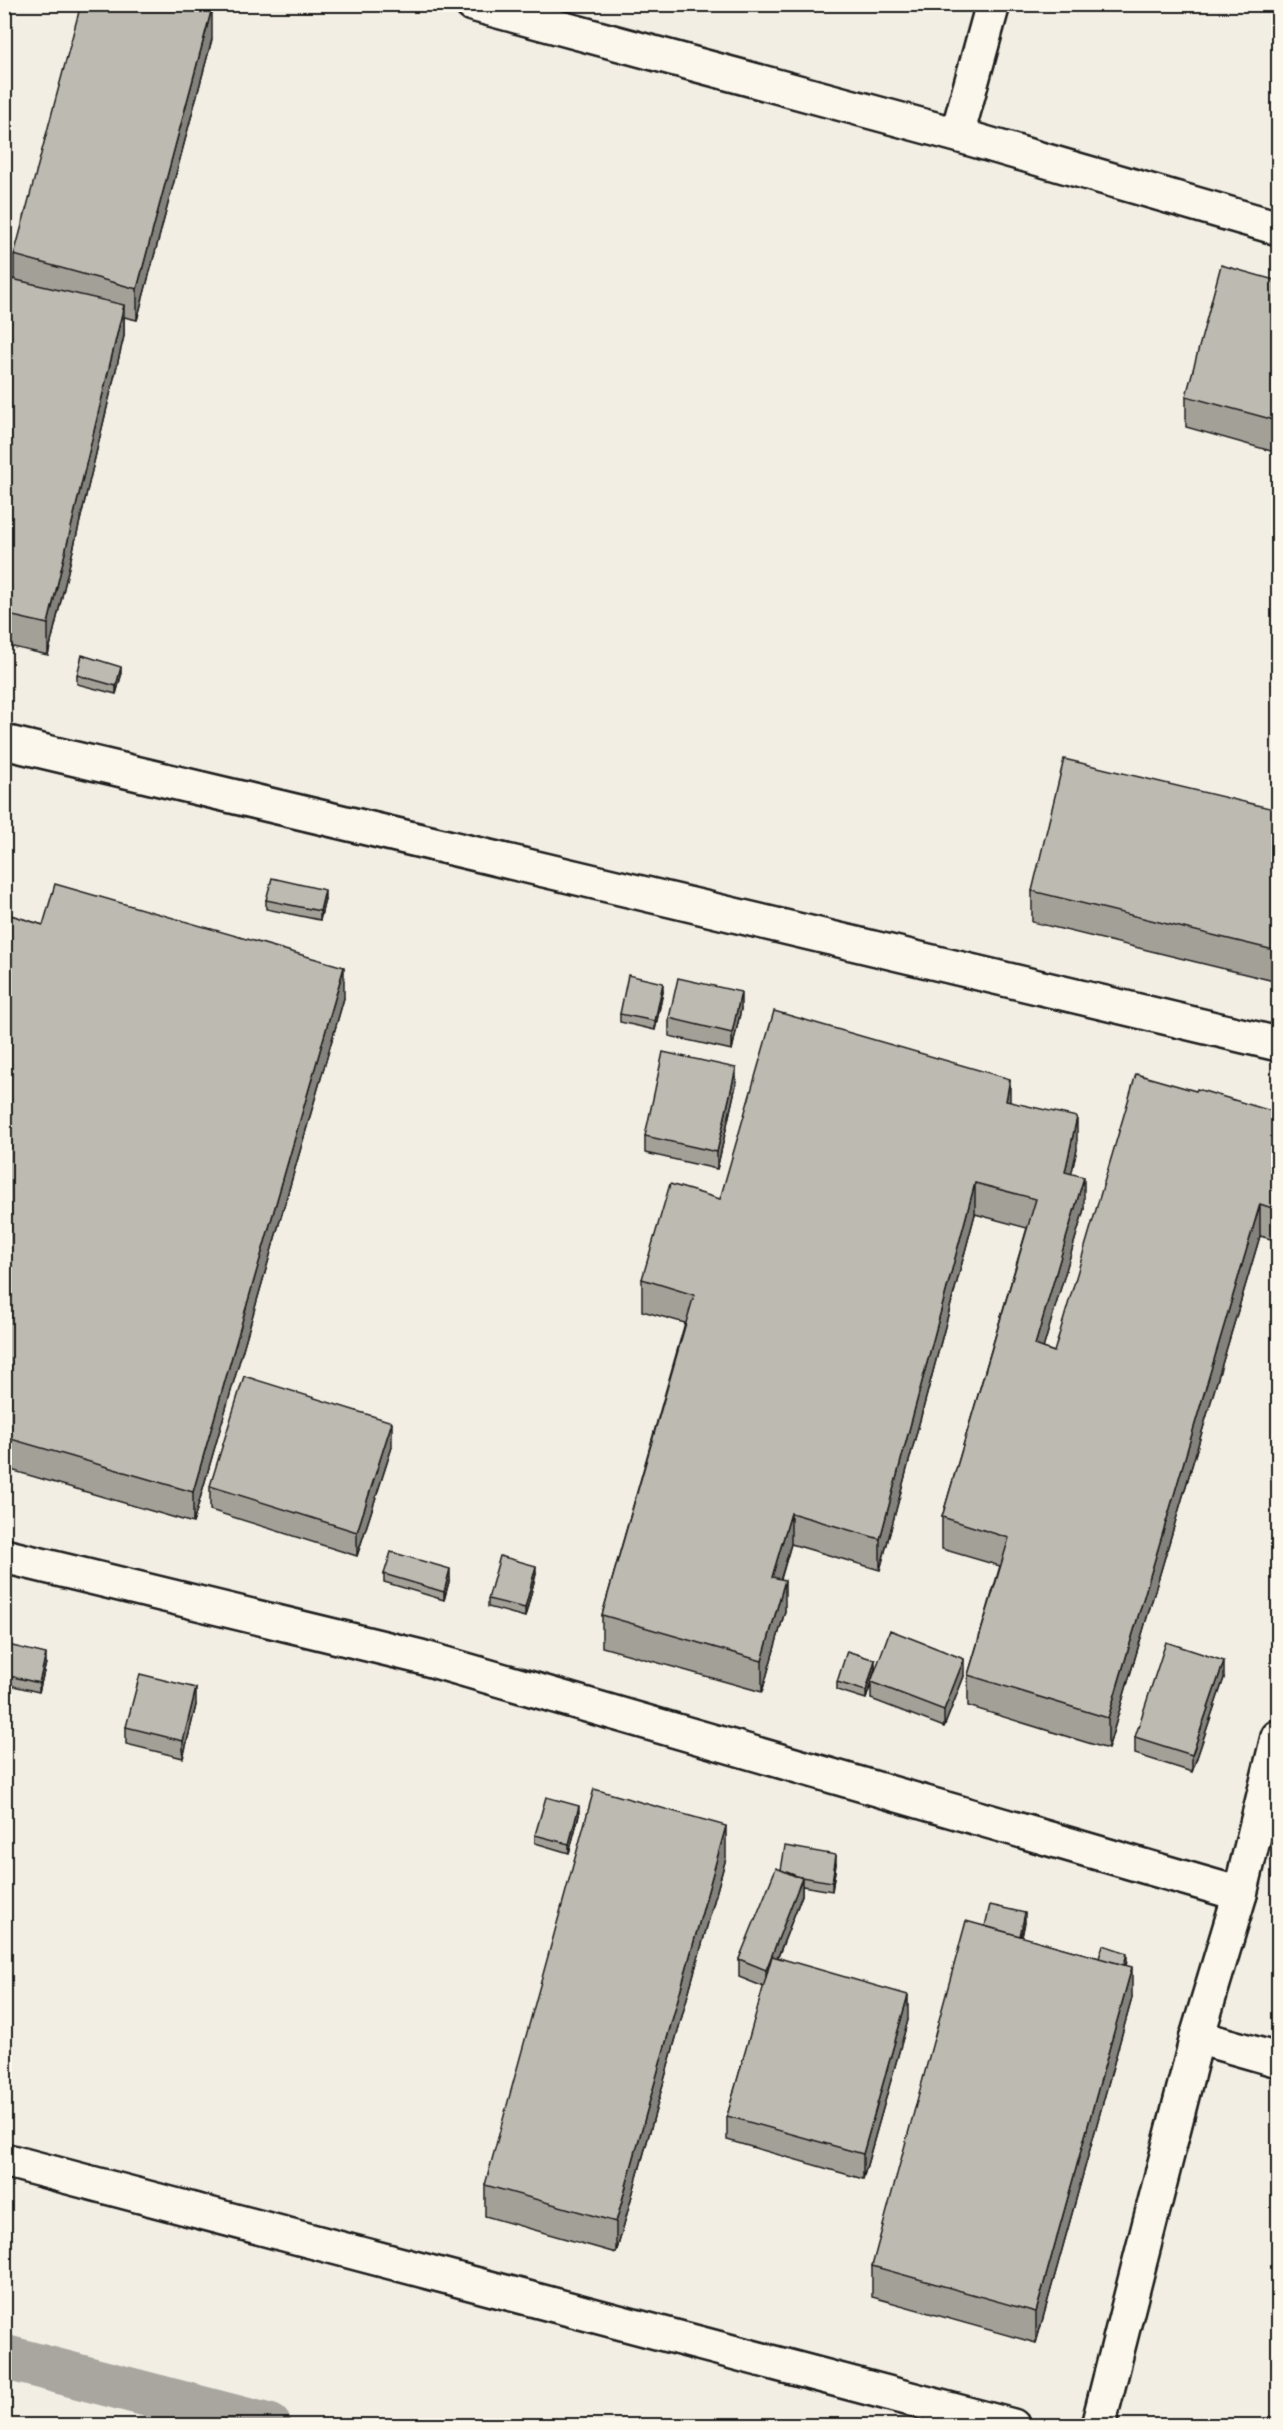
<svg xmlns="http://www.w3.org/2000/svg" width="1283" height="2430" font-family="Delius,sans-serif">
	<style>
		.lines { fill: none; stroke-linecap: round; stroke-linejoin: round }
		.canal { stroke: #a9a6a0; stroke-width: 45 }
		.minor-casing { stroke: #1c1c1c; stroke-width: 38 }
		.tertiary-casing { stroke: #1c1c1c; stroke-width: 38 }
		.minor { stroke: #fbf7ec; stroke-width: 33 }
		.tertiary { stroke: #fbf7ec; stroke-width: 33 }
		.wall { fill: #a3a098; stroke: #1c1c1c; stroke-width: 1.5 }
		.shaded-wall { fill: #84827c; stroke: #1c1c1c; stroke-width: 1.5 }
		.building { fill: #bdbab1; stroke: #1c1c1c; stroke-width: 1.5 }
	</style>
	<rect width="100%" height="100%" fill="#f2eee4"/>
	<filter id="ink" filterUnits="userSpaceOnUse"><feTurbulence type="fractalNoise" baseFrequency=".0167" numOctaves="2"/><feDisplacementMap in="SourceGraphic" scale="12" xChannelSelector="R" yChannelSelector="G"/><feConvolveMatrix kernelMatrix="1 2 1 2 8 2 1 2 1" color-interpolation-filters="sRGB"/></filter>
	<g filter="url(#ink)">
		<g class="lines">
			<!-- canal -->
			<path class="canal" d="M4 2357 269 2426"/>
			<defs>
				<path id="minor" d="M472 4 957 135 1278 228
					M957 135 993 4
					M4 742 1278 1044
					M4 1556 421 1657 1240 1894
					M1197 2037 1278 2060
					M4 2160 1013 2426"/>
				<path id="tertiary" d="M1098 2426 1197 2037 1240 1894 1278 1737"/>
			</defs>
			<!-- minor casing -->
			<use href="#minor" class="minor-casing"/>
			<!-- tertiary casing -->
			<use href="#tertiary" class="tertiary-casing"/>
			<!-- minor -->
			<use href="#minor" class="minor"/>
			<!-- tertiary -->
			<use href="#tertiary" class="tertiary"/>
		</g>
		<!-- wall -->
		<path class="wall" d="M212 39 137 320 124 317V336L48 655 4 645V312L14 279V255Z
			M1278 281V453L1186 427V396Z
			M77 675 121 676 116 694 77 684Z
			M1278 810V982L1032 922V891Z
			M325 899 320 920 266 909V900Z
			M4 913 43 925 344 998 193 1523 4 1468Z
			M663 992 655 1030 620 1022V1014Z
			M741 1009 732 1050 669 1036V1018Z
			M736 1085 717 1169 645 1153V1136Z
			M1196 1091 1278 1113V1241L1260 1236 1108 1749 968 1706V1675L1000 1566 942 1549V1517L1027 1228 975 1214 880 1570 791 1544 781 1579 785 1611 762 1692 602 1647V1615L685 1323 642 1311V1279L720 1199 1010 1102 1077 1149 1071 1174 1084 1209 1043 1348 1054 1352Z
			M392 1447 357 1556 210 1510V1486Z
			M384 1574 450 1578 444 1600 384 1582Z
			M536 1574 525 1617 488 1607V1599Z
			M4 1644 46 1663 39 1692 5 1684Z
			M875 1668 964 1676 944 1727 871 1699V1684L866 1699 837 1690V1682Z
			M1224 1678 1192 1772 1135 1754V1737Z
			M196 1705 183 1758 126 1744V1727Z
			M579 1815 569 1853 535 1843V1835Z
			M726 1858 616 2253 485 2216V2185Z
			M836 1864 832 1891 802 1886V1895L778 1957 908 2020 863 2179 727 2140V2116L764 1987 739 1977V1959L781 1870Z
			M1025 1922 1022 1937 1099 1958 1127 1961 1126 1966 1132 1998 1036 2343 872 2297V2266Z
			M1278 2368V2412L1275 2411V2380Z"/>
		<!-- shaded-wall -->
		<path class="shaded-wall" d="M212 8V39L137 320V289Z
			M124 305V336L48 655V624Z
			M121 667V676L116 694V686Z
			M325 890V899L320 920V911Z
			M344 967V998L193 1523V1492Z
			M663 983V992L655 1030V1021Z
			M741 992V1009L732 1050V1033Z
			M736 1068V1085L717 1169V1152Z
			M1010 1079V1110L1006 1101Z
			M1077 1117V1149L1065 1203V1172Z
			M1084 1177V1209L1035 1376V1345Z
			M975 1183V1214L880 1570V1539Z
			M1260 1204V1236L1108 1749V1718Z
			M392 1422V1447L357 1556V1532Z
			M791 1513V1544L772 1608V1577Z
			M536 1566V1574L525 1617V1608Z
			M450 1569V1578L444 1600V1592Z
			M785 1580V1611L762 1692V1661Z
			M46 1654V1663L39 1692V1683Z
			M964 1659V1676L944 1727V1710Z
			M875 1660V1668L866 1699V1691Z
			M1224 1661V1678L1192 1772V1755Z
			M196 1688V1705L183 1758V1741Z
			M579 1806V1815L569 1853V1844Z
			M726 1826V1858L616 2253V2222Z
			M836 1855V1864L832 1891V1882Z
			M802 1878V1895L766 1987V1970Z
			M1025 1913V1922L1016 1962V1953Z
			M1127 1953V1961L1119 1989V1980Z
			M1132 1967V1998L1036 2343V2312Z
			M908 1995V2020L863 2179V2154Z"/>
		<!-- building -->
		<path class="building" d="M81 4H200L212 8 137 289 14 255Z
			M1221 265 1278 281V421L1186 396Z
			M12 279 124 305 48 624 4 614V312Z
			M82 655 121 667 116 686 77 675Z
			M1064 759 1278 810V951L1032 891Z
			M272 878 325 890 320 911 266 900Z
			M55 884 344 967 193 1492 4 1437V913L43 925Z
			M628 975 663 983 655 1021 620 1014Z
			M678 978 741 992 732 1033 669 1018Z
			M774 1011 1010 1079 1006 1101 1077 1117 1065 1172 1084 1177 1035 1345 1054 1352 1136 1074 1196 1091 1197 1089 1278 1113V1210L1260 1204 1108 1718 968 1675 1009 1538 942 1517 1036 1199 975 1183 880 1539 791 1513 772 1577 785 1580 762 1661 602 1615 694 1295 642 1279 670 1184 720 1199Z
			M663 1052 736 1068 717 1152 645 1136Z
			M244 1376 392 1422 357 1532 210 1486Z
			M391 1552 450 1569 444 1592 384 1574Z
			M500 1556 536 1566 525 1608 488 1599Z
			M890 1630 964 1659 944 1710 871 1682Z
			M1166 1642 1224 1661 1192 1755 1135 1737Z
			M4 1644 46 1654 39 1683 5 1675 4 1678Z
			M847 1651 875 1660 866 1691 837 1682Z
			M140 1674 196 1688 183 1741 126 1727Z
			M594 1789 726 1826 616 2222 485 2185Z
			M546 1797 579 1806 569 1844 535 1835Z
			M785 1846 836 1855 832 1882 795 1876 781 1870Z
			M776 1868 802 1878 766 1970 739 1959Z
			M990 1905 1025 1913 1020 1936 985 1926Z
			M966 1921 1132 1967 1036 2312 872 2266Z
			M1103 1945 1127 1953 1124 1965 1099 1958Z
			M772 1956 908 1995 863 2154 727 2116Z
			M1278 2368V2381L1275 2380Z"/>
	</g>
	<!-- margin -->
	<rect width="1283" height="2430" fill="none" stroke="#fbf7ec" stroke-width="24"/>
	<rect x="12" y="12" width="1259" height="2406" fill="none" stroke="#1c1c1c" stroke-width="2" filter="url(#ink)"/>
</svg>
